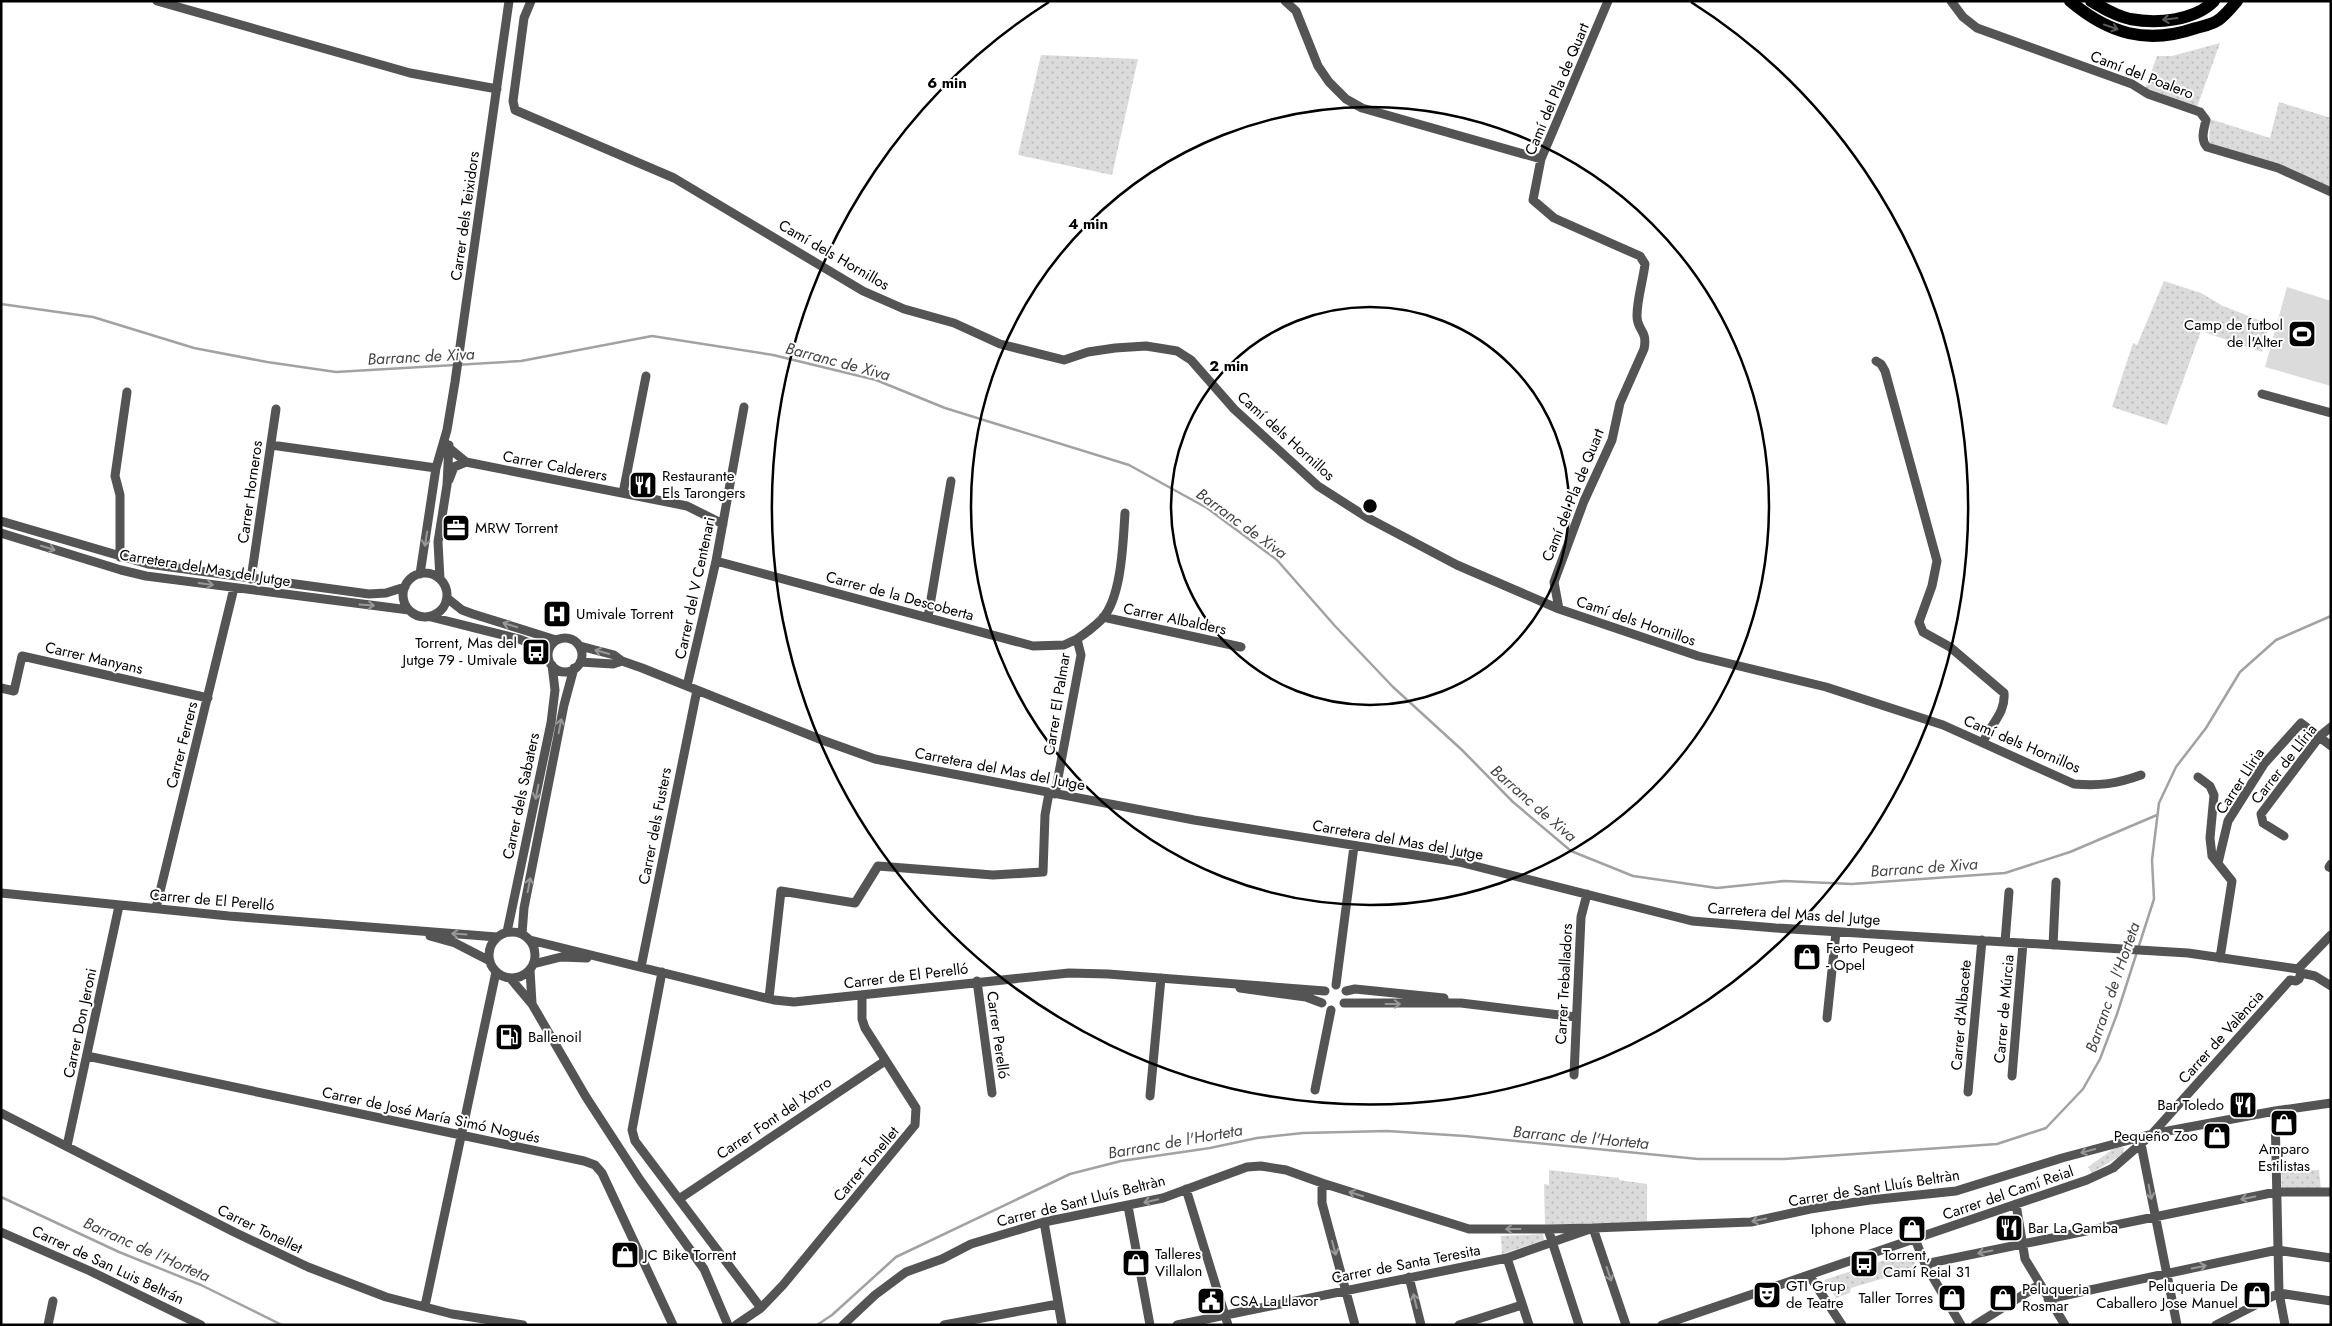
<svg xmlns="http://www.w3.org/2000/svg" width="2332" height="1326" font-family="Jost,sans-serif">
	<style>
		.grass { fill: url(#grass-dots) }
		.garden { fill: #dbdbdb }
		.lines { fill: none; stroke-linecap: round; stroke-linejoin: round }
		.stream { stroke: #a2a2a2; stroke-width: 2.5 }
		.minor { stroke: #545454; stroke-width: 9 }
		.highway { stroke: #000; stroke-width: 12 }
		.oneway { stroke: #595959 }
		.oneway2 { stroke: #989898 }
		.ring { fill: none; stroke: #000; stroke-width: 2.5 }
		.labels { text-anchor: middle; stroke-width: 4; stroke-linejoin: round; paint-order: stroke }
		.street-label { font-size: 15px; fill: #000; stroke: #fff }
		.poi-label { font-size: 15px; fill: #000; stroke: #fff; text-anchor: start }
		.water-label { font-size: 16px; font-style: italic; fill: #434343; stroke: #fff }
		.centre { fill: #000; stroke: #fff; stroke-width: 2.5 }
		.ring-label { font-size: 15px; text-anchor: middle; font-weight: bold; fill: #000; stroke: #fff; stroke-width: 4; stroke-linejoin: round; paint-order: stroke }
	</style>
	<defs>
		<pattern id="grass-dots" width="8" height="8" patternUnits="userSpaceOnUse" patternTransform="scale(1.25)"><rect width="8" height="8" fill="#dbdbdb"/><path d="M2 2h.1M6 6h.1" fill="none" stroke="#bababa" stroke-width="1.8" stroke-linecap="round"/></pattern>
	</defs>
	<rect width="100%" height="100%" fill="#fff"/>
	<!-- grass -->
	<path class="grass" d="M2220 43 2197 107 2145 89 2157 56H2172Z
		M1041 55 1138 59 1112 175 1018 155Z
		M2279 102 2331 118V188L2212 145 2209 142 2210 119 2270 138Z
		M2164 281 2201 293 2223 306 2269 324 2262 352 2201 331 2167 425 2112 407 2133 343 2137 345Z
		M2121 1147 2124 1148 2123 1154 2092 1173 2088 1167 2113 1149Z
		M1549 1170 1619 1178V1180L1647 1184V1222L1545 1225 1544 1184 1549 1185Z
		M2281 1170H2319L2321 1189H2282Z
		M1543 1234 1544 1240 1502 1254 1501 1236Z
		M1909 1252 1918 1268 1851 1288 1850 1293 1836 1298 1824 1280Z"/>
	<!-- garden -->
	<path class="garden" d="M2287 287 2331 301V386L2265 367Z"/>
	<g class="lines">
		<!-- stream -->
		<path class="stream" d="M1 304 93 317 194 348 267 362 336 372 521 361 652 336 773 355 876 380 945 408 1129 465 1207 508 1277 560 1335 626 1393 687 1462 750 1513 802 1571 851 1633 876 1717 888 1784 881 1852 884 2005 873 2070 852 2157 815
			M1 1197 119 1252 201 1285 282 1325
			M817 1325 832 1315 896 1257 1070 1174 1121 1161 1210 1148 1257 1138 1303 1133 1387 1131 1465 1136 1698 1159H1784L1997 1144 2046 1128 2083 1089 2100 1059 2117 1014 2154 899 2152 860 2159 803 2176 767 2206 728 2240 672 2276 640 2331 616"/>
		<!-- minor -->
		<path class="minor" d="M157 1 410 73 497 89
			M531 1 524 18 513 101 515 110 674 178 863 291 904 309 954 323 1000 344 1064 360 1088 352 1115 348 1146 346 1177 351 1191 360 1234 409 1318 486 1368 518 1457 565 1559 609 1698 656 1826 687 1943 725 2074 784C2100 786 2116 784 2141 775
			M1285 1 1296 11 1318 66 1329 82 1346 99 1362 108 1541 159
			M1951 1 1963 17 1977 28 2132 84 2148 94 2200 112 2206 120C2204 129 2200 140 2207 147L2278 168 2331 192
			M1876 361 1881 364 1885 371 1937 561 1932 586 1919 622 1923 632 1950 647 2004 693C2006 714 1989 725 1983 743
			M2262 394 2331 413
			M271 445 436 468
			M449 448 466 462 687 506 723 524
			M449 480 454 467 466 462
			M623 493 646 376
			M1 521 148 564 369 594 386 593 405 587
			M1 533 121 570 146 576 409 610
			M120 557V495L115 476 127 392
			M716 561 1033 646 1064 645 1077 639
			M403 595a22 22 0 1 1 44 0a22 22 0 1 1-44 0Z
			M420 574 436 468 447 430 455 382 509 1
			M251 579 276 409
			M440 579 438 542 447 485 449 445
			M447 598 462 610 473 614 556 640
			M1559 609 1554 582 1584 501 1612 440 1620 403 1644 349C1648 330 1637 331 1637 316 1637 299 1643 281 1645 264L1640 256 1554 218 1533 200 1541 159 1608 1
			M431 617 519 639 532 644 548 656
			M928 617 951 481
			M1103 617 1241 647
			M548 655a17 17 0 1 1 34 0a17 17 0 1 1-34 0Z
			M580 646 614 655 622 661 642 668 822 740 875 759 1194 820 1459 862 1692 921 1776 928 2188 953 2298 969 2301 973 2299 979 2296 981 2290 980
			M580 662 613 664 622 661
			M687 686 716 561 744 407
			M1 688 14 691 22 656 208 698
			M2198 777 2210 786 2214 795 2210 838 2212 856 2232 881 2220 958
			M1055 794 1081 655 1077 639C1086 633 1095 626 1102 619 1122 597 1123 542 1125 513
			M2284 836 2263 823 2261 814 2320 736 2331 727
			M2218 863 2228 821 2264 764 2301 723 2331 746
			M2331 864 2329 867 2331 868
			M1 893 229 916 497 937
			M156 908 234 588
			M507 932 551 723 555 690 552 665
			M489 955a23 23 0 1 1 46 0a23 23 0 1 1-46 0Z
			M522 934 524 908 564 705 574 668
			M430 936 455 943 490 961
			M530 940 774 1000 794 1002 1069 973 1108 974 1325 991
			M2005 942 2009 892
			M2053 945 2056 882
			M533 964 561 957 587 958
			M641 967 697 690
			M2298 969 2331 935
			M530 970 532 1003
			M662 972 632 1130 635 1141 761 1308
			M2301 973 2315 976 2331 986
			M510 978 532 1004 586 1097 640 1180 704 1269 728 1325
			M977 981 992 1093
			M1336 985 1354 846
			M1240 988 1306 997 1322 1003
			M1346 991 1355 989 1444 998
			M769 998 781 891 855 903 878 866 993 875 1043 872 1045 815 1049 793
			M1344 1003H1461L1576 1017
			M1827 1018 1836 932
			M87 1056 584 1161 595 1165 602 1173 673 1325
			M1574 1075 1581 917 1587 894
			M2012 1076 2023 943
			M1315 1090 1331 1010
			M1968 1092 1982 940
			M1150 1096 1161 978
			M2275 1111 2279 1293 2285 1325
			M1 1113 234 1232 308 1267 386 1297 452 1314 523 1325
			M2141 1144 2177 1325
			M67 1146 119 906
			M1322 1183V1203L1355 1325
			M1186 1189 1228 1325
			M679 1199 885 1061
			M2016 1204 2025 1259 2065 1325
			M1128 1206 1150 1325
			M1044 1222 1062 1325
			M1548 1229 1593 1228 1626 1325
			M1 1232 90 1271 201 1325
			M1915 1239 1925 1264 1961 1325
			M1507 1258 1529 1325
			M1925 1264 2276 1192H2331
			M1809 1275 1842 1325
			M1409 1277 1421 1325
			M2048 1299 2277 1250 2331 1258
			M425 1306 496 972
			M48 1325 53 1301
			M736 1325 761 1308 783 1285 915 1125 916 1108 865 1028 862 1019V995
			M843 1325 875 1295 906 1272 942 1259 971 1244 1044 1222 1163 1198 1247 1167 1261 1166 1286 1170 1322 1183 1469 1229H1548L1579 1325
			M944 1325 1058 1304
			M1177 1325 1507 1258 1593 1228 1751 1222 1810 1209 1870 1200 1956 1191 2062 1158 2152 1134 2275 1111 2331 1103
			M1459 1325 1522 1305
			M1662 1325 2087 1180 2113 1168 2152 1134 2290 980
			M1975 1325 2039 1285
			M2216 1325 2279 1293 2331 1301"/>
		<!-- highway -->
		<path class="highway" d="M2070 1C2109 34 2147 45 2196 28 2204 26 2215 24 2221 18 2227 13 2232 7 2237 1
			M2091 1C2103 8 2116 16 2130 19 2157 24 2194 21 2214 1"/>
	</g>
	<!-- one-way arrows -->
	<defs><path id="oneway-shaft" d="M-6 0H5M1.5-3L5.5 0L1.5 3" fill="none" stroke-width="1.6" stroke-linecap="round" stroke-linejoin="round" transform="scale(1.25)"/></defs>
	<g class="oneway">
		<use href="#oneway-shaft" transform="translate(2170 19) rotate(173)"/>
		<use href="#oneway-shaft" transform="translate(2111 27) rotate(19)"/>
	</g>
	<g class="oneway2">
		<use href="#oneway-shaft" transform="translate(426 539) rotate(99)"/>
		<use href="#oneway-shaft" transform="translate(48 548) rotate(17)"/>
		<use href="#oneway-shaft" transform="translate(206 584) rotate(8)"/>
		<use href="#oneway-shaft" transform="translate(367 605) rotate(4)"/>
		<use href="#oneway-shaft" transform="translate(510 625) rotate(-163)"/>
		<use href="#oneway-shaft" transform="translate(602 652) rotate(-164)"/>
		<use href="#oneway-shaft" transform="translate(560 726) rotate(-79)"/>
		<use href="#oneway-shaft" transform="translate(537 792) rotate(101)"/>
		<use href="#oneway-shaft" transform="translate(529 885) rotate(-79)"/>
		<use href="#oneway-shaft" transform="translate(459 934) rotate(-176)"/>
		<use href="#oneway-shaft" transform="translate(1393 1004)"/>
		<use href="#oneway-shaft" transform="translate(2088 1151) rotate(165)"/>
		<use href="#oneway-shaft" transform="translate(2150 1192) rotate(79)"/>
		<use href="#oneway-shaft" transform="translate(1356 1194) rotate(-163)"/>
		<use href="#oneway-shaft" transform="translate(2248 1198) rotate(169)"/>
		<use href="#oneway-shaft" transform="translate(1151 1201) rotate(167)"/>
		<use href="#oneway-shaft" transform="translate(1759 1220) rotate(168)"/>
		<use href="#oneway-shaft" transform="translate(1513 1229) rotate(180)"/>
		<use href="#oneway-shaft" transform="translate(1334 1248) rotate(75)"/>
		<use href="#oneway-shaft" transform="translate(1985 1252) rotate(168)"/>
		<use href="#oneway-shaft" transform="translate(2199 1267) rotate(-12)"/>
		<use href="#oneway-shaft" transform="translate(1609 1274) rotate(71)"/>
		<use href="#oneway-shaft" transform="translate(1415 1301) rotate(-104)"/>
	</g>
	<!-- distance rings -->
	<g class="ring">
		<circle cx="1370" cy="506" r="199"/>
		<circle cx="1370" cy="506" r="399"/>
		<path d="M1691 2A598 598 0 1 1 1049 2"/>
	</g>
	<!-- icons -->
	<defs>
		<symbol id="stadium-square" viewBox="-11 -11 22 22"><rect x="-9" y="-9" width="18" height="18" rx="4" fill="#000" stroke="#fff"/><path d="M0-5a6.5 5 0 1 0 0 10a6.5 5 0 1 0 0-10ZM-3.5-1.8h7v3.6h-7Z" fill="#fff"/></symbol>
		<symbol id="restaurant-square" viewBox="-11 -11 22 22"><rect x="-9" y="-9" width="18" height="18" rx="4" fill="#000" stroke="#fff"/><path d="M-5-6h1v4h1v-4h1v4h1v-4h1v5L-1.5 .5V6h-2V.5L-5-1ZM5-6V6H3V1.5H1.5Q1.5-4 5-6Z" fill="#fff"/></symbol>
		<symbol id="office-square" viewBox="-11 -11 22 22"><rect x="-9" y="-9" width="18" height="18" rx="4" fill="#000" stroke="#fff"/><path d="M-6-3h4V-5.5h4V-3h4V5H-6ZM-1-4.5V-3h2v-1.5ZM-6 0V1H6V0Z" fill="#fff"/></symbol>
		<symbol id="hospital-square" viewBox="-11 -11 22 22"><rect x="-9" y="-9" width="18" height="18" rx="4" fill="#000" stroke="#fff"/><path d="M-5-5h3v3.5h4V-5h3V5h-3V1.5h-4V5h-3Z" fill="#fff"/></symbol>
		<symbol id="bus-square" viewBox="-11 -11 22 22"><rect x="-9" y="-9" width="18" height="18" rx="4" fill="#000" stroke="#fff"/><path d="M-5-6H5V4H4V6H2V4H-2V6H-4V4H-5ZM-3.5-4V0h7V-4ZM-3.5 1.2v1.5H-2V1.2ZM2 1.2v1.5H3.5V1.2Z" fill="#fff"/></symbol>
		<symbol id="shop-square" viewBox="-11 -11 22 22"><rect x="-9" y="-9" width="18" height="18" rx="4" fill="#000" stroke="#fff"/><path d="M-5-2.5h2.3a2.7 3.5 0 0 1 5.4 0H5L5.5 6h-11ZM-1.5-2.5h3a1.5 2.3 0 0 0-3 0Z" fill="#fff"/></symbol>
		<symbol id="fuel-square" viewBox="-11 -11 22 22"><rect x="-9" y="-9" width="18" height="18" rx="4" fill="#000" stroke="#fff"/><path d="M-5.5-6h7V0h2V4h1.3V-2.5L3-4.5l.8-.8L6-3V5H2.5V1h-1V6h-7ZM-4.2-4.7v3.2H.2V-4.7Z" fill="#fff"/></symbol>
		<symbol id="theatre-square" viewBox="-11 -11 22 22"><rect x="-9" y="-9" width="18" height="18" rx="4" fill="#000" stroke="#fff"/><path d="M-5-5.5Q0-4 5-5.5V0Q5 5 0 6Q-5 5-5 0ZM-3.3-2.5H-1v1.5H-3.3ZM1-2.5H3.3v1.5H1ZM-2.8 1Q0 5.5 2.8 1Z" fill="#fff"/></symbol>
		<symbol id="civic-square" viewBox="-11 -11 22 22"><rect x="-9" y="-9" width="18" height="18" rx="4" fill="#000" stroke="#fff"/><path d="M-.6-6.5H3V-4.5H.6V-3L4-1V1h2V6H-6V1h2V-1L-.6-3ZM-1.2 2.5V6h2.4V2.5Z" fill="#fff"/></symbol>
	</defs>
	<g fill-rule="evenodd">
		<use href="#stadium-square" x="2286" y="318" width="32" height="32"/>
		<use href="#restaurant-square" x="627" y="469" width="32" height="32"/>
		<use href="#office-square" x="440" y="512" width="32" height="32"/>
		<use href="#hospital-square" x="541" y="598" width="32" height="32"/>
		<use href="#bus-square" x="520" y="636" width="32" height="32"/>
		<use href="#shop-square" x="1791" y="941" width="32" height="32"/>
		<use href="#fuel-square" x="493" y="1021" width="32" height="32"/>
		<use href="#restaurant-square" x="2227" y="1089" width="32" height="32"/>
		<use href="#shop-square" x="2268" y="1107" width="32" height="32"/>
		<use href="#shop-square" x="2201" y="1120" width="32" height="32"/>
		<use href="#restaurant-square" x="1993" y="1212" width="32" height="32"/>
		<use href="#shop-square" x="1896" y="1213" width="32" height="32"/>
		<use href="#shop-square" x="609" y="1239" width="32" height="32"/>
		<use href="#shop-square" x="1120" y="1247" width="32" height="32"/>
		<use href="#bus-square" x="1848" y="1248" width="32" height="32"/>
		<use href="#theatre-square" x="1751" y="1279" width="32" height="32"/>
		<use href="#shop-square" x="2241" y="1279" width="32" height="32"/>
		<use href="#shop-square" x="1936" y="1282" width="32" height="32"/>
		<use href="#shop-square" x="1987" y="1282" width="32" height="32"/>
		<use href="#civic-square" x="1195" y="1285" width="32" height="32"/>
	</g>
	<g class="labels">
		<!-- street labels -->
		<g class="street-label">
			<text transform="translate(2142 75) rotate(21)" y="5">Camí del Poalero</text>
			<text transform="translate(1557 89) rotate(-67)" y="5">Camí del Pla de Quart</text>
			<text transform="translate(465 216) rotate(-82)" y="5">Carrer dels Teixidors</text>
			<text transform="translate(834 255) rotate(30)" y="5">Camí dels Hornillos</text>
			<text transform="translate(1286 436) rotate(42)" y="5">Camí dels Hornillos</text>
			<text transform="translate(555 466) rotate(11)" y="5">Carrer Calderers</text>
			<text transform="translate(250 492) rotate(-82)" y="5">Carrer Horneros</text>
			<text transform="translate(1573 495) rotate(-68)" y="5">Camí del Pla de Quart</text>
			<text transform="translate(205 568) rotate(9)" y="5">Carretera del Mas del Jutge</text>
			<text transform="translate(695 588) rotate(-78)" y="5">Carrer del V Centenari</text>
			<text transform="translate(900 596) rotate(15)" y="5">Carrer de la Descoberta</text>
			<text transform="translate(1175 619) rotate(12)" y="5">Carrer Albalders</text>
			<text transform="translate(1636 621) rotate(19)" y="5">Camí dels Hornillos</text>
			<text transform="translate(94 658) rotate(13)" y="5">Carrer Manyans</text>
			<text transform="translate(1057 704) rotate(-81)" y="5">Carrer El Palmar</text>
			<text transform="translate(2022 744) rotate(23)" y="5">Camí dels Hornillos</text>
			<text transform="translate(182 745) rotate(-76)" y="5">Carrer Ferrers</text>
			<text transform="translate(2284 764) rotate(-52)" y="5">Carrer de Llíria</text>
			<text transform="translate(1000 769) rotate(11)" y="5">Carretera del Mas del Jutge</text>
			<text transform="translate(2240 781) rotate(-57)" y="5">Carrer Lliria</text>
			<text transform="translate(521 796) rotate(-78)" y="5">Carrer dels Sabaters</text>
			<text transform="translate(655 826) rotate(-79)" y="5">Carrer dels Fusters</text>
			<text transform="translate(1398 840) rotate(10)" y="5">Carretera del Mas del Jutge</text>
			<text transform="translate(212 900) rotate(5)" y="5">Carrer de El Perelló</text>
			<text transform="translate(1794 914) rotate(4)" y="5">Carretera del Mas del Jutge</text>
			<text transform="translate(906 976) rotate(-7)" y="5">Carrer de El Perelló</text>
			<text transform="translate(1564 984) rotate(-87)" y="5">Carrer Treballadors</text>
			<text transform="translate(2004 1009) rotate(-85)" y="5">Carrer de Múrcia</text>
			<text transform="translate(1961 1015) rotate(-85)" y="5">Carrer d'Albacete</text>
			<text transform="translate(80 1023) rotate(-78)" y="5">Carrer Don Jeroni</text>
			<text transform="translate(998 1035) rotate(82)" y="5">Carrer Perelló</text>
			<text transform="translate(2221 1037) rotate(-48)" y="5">Carrer de València</text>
			<text transform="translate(431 1115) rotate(12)" y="5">Carrer de José María Simó Nogués</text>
			<text transform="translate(774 1118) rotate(-34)" y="5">Carrer Font del Xorro</text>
			<text transform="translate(866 1164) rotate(-50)" y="5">Carrer Tonellet</text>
			<text transform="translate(1874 1188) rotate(-9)" y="5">Carrer de Sant Lluís Beltràn</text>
			<text transform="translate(2008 1193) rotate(-19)" y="5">Carrer del Camí Reial</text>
			<text transform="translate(1081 1201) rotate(-14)" y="5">Carrer de Sant Lluís Beltràn</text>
			<text transform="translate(260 1229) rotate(26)" y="5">Carrer Tonellet</text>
			<text transform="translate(1406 1264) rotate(-11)" y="5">Carrer de Santa Teresita</text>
			<text transform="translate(108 1265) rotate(25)" y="5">Carrer de San Luis Beltrán</text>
		</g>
		<!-- poi labels -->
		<g class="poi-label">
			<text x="2283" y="330" text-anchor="end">Camp de futbol<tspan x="2283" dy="17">de l'Alter</tspan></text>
			<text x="662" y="481">Restaurante<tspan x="662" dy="17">Els Tarongers</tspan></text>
			<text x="475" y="533">MRW Torrent</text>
			<text x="576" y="619">Umivale Torrent</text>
			<text x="517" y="648" text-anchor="end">Torrent, Mas del<tspan x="517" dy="17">Jutge 79 - Umivale</tspan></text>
			<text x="1826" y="953">Ferto Peugeot<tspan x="1826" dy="17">- Opel</tspan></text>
			<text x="528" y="1042">Ballenoil</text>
			<text x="2224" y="1110" text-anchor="end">Bar Toledo</text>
			<text x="2198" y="1141" text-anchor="end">Pequeño Zoo</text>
			<text x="2284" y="1154" text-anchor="middle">Amparo<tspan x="2284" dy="17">Estilistas</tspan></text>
			<text x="2028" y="1233">Bar La Gamba</text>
			<text x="1893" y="1234" text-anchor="end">Iphone Place</text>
			<text x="1155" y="1259">Talleres<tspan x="1155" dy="17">Villalon</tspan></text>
			<text x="644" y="1260">JC Bike Torrent</text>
			<text x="1883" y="1260">Torrent,<tspan x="1883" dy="17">Camí Reial 31</tspan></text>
			<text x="1786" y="1291">GTI Grup<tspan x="1786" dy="17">de Teatre</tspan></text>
			<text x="2238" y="1291" text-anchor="end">Peluqueria De<tspan x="2238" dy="17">Caballero Jose Manuel</tspan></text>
			<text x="2022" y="1294">Peluqueria<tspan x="2022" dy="17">Rosmar</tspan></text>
			<text x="1933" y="1303" text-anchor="end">Taller Torres</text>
			<text x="1230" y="1306">CSA La Llavor</text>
		</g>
		<!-- water labels -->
		<g class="water-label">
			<text transform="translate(421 356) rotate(-3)" y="6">Barranc de Xiva</text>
			<text transform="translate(838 361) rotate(15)" y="6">Barranc de Xiva</text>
			<text transform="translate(1242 523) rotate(36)" y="6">Barranc de Xiva</text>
			<text transform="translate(1534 803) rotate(41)" y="6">Barranc de Xiva</text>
			<text transform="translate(1924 867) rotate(-4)" y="6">Barranc de Xiva</text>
			<text transform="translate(2112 987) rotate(-71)" y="6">Barranc de l'Horteta</text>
			<text transform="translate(1581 1137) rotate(5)" y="6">Barranc de l'Horteta</text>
			<text transform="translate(1175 1141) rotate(-10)" y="6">Barranc de l'Horteta</text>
			<text transform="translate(147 1249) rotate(24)" y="6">Barranc de l'Horteta</text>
		</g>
	</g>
	<circle cx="1370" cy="506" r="8" class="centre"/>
	<g class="ring-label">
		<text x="947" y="88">6 min</text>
		<text x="1088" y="229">4 min</text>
		<text x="1229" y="371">2 min</text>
	</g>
	<!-- border -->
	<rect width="2332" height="1326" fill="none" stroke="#000000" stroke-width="5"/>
</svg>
